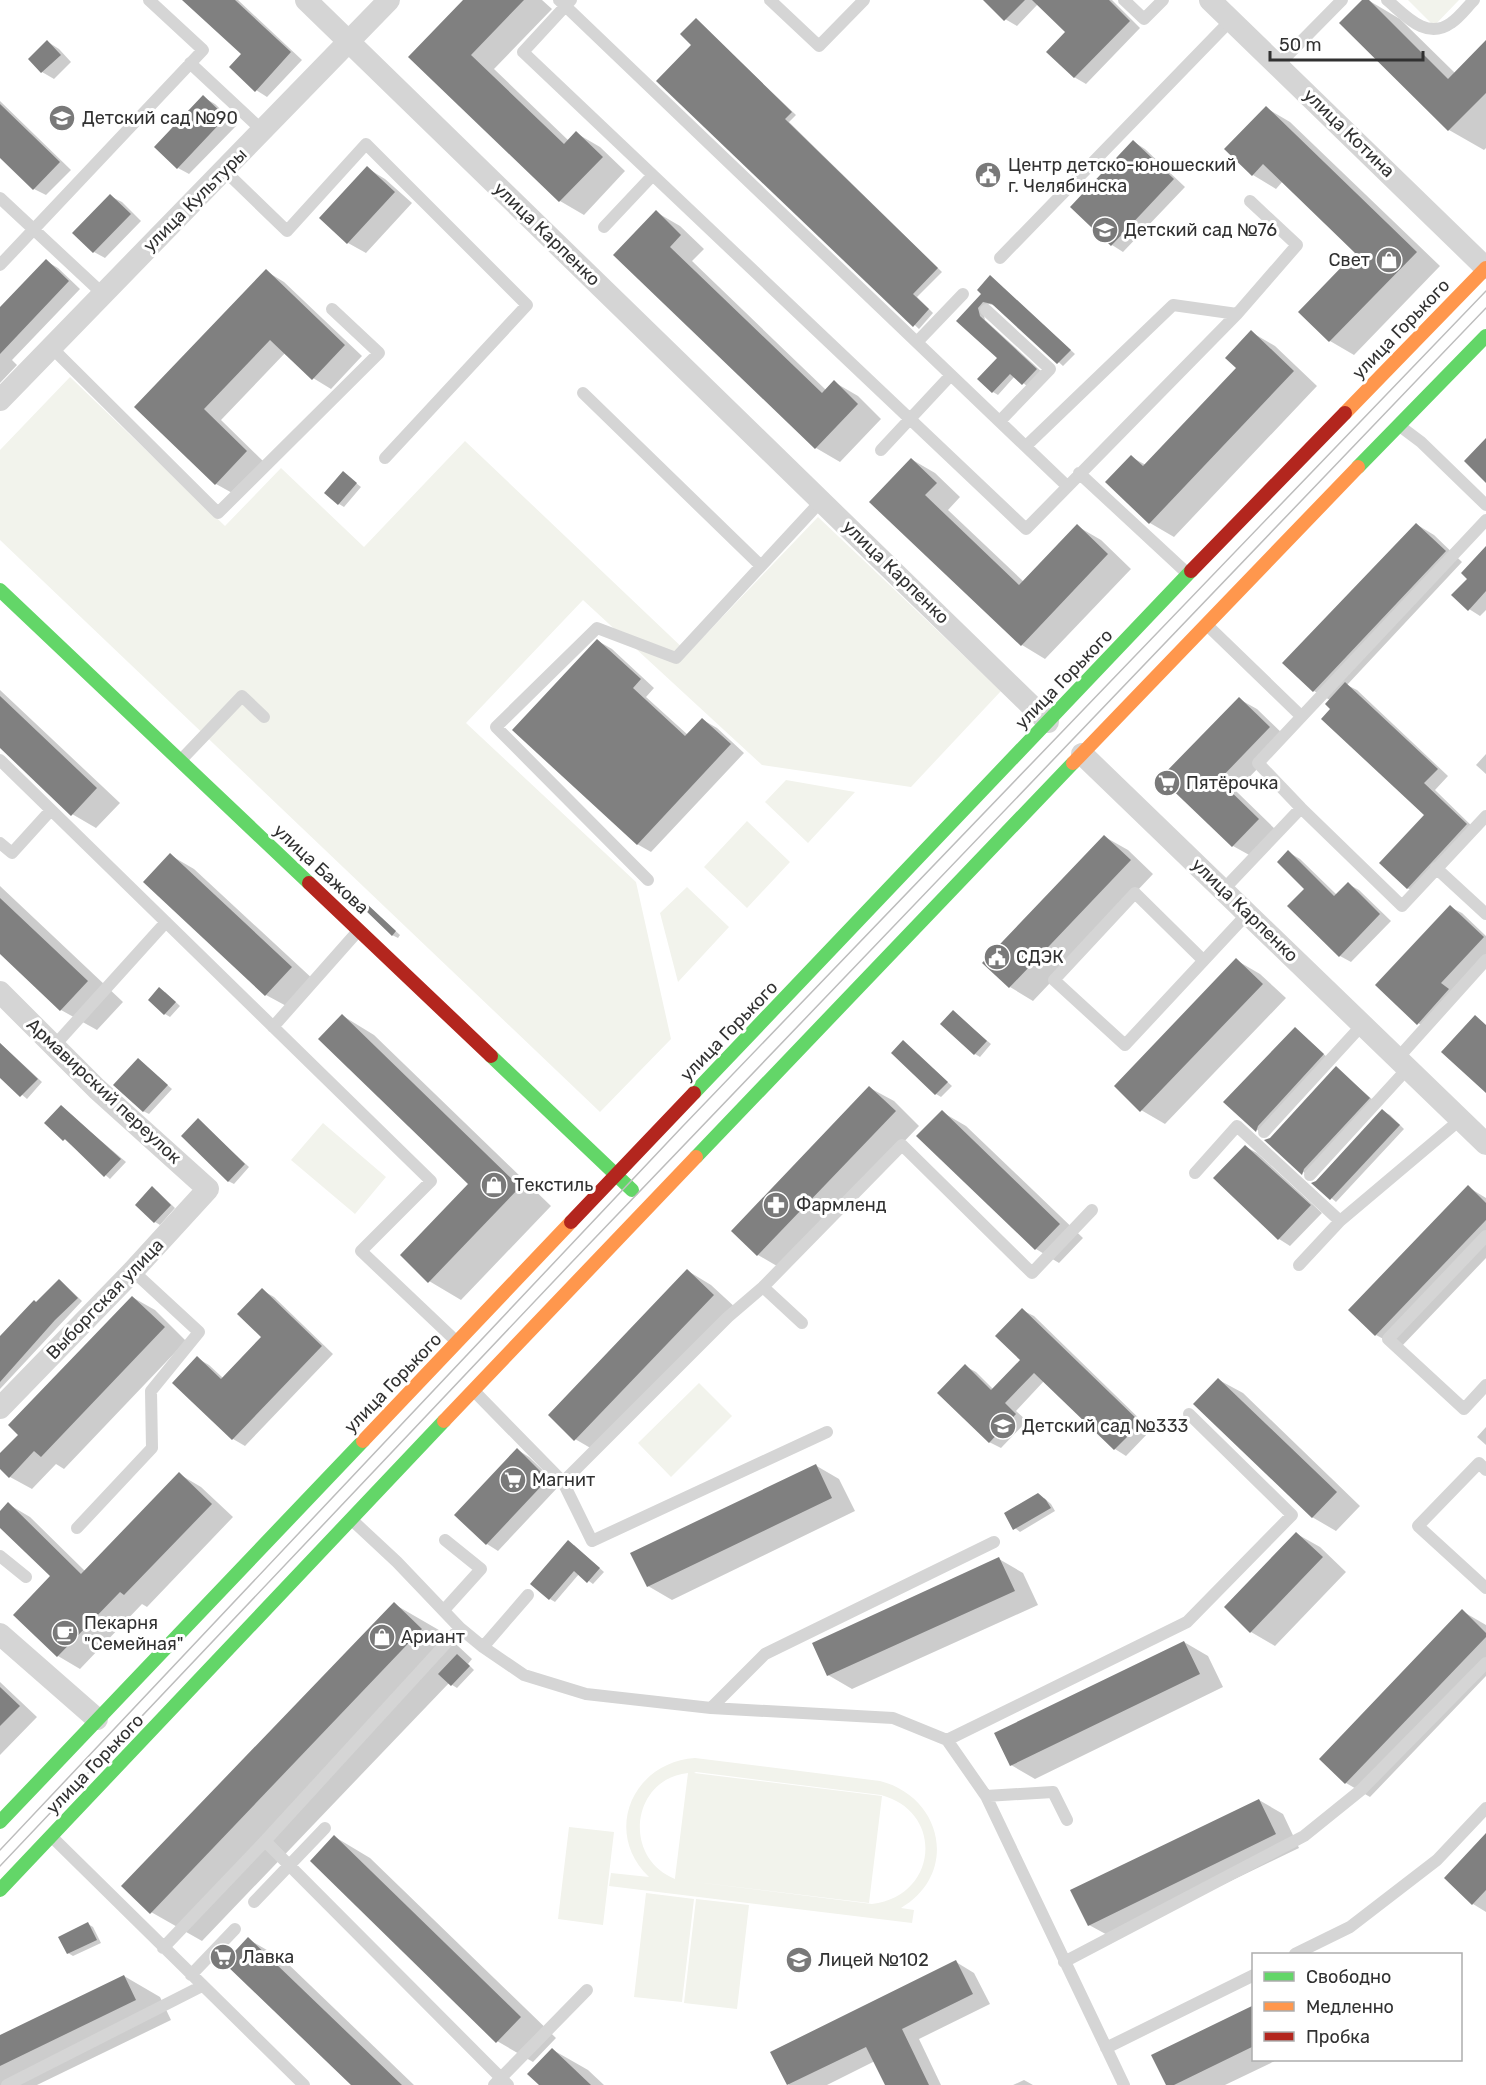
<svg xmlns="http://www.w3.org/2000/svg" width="1486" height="2085" font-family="Rubik,sans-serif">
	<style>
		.green { fill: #f2f3ec; fill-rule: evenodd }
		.shadow { fill: #0003 }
		.building { fill: #808080 }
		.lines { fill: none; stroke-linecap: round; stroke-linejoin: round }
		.lane { stroke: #d5d5d5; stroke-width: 12 }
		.street { stroke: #d5d5d5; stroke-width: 22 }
		.fast { stroke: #63d668; stroke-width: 14 }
		.slow { stroke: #ff974d; stroke-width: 14 }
		.jam { stroke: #b3261e; stroke-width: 14 }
		.tram { stroke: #bdbdbd; stroke-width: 1.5 }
		.labels { text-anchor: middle; stroke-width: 6; stroke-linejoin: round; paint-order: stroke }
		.poi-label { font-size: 18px; fill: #313131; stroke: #fff; text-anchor: start }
		.street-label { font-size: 18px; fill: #313131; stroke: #fff }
	</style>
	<rect width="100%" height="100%" fill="#fff"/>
	<!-- green -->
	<path class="green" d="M1408 0H1459L1434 26Z
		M70 377 225 526 281 468 364 547 465 441 688 653 818 517 1001 691 911 787 762 765 583 600 466 723 636 882 671 1039 600 1112 0 540V450Z
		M786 780 855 792 808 843 765 802Z
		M747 821 790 862 747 908 704 867Z
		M687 887 729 927 678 982 660 913Z
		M323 1123 386 1177 355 1214 291 1160Z
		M699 1383 732 1416 671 1477 638 1443Z
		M695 1758 880 1781C943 1797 959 1874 901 1908L914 1910 912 1923 609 1886 611 1873 649 1877C602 1832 633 1762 695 1758ZM696 1772 881 1795C945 1812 938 1896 872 1904L679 1880 869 1903 882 1796 694 1773ZM688 1773 675 1878V1879C622 1858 631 1779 688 1773Z
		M569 1827 614 1832 603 1925 558 1919Z
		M646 1893 694 1899 682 2002 634 1997Z
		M696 1899 749 1905 737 2009 684 2003Z"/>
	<!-- shadow -->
	<path class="shadow" d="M195 0H238L302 60 267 97 256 90 243 54Z
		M465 0H542L552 9 494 69 569 141 576 133 600 147 625 171 584 215 560 201 411 57Z
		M986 0H1112L1140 28 1086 84 1074 77 1067 32 1038 4 1017 26 1005 19Z
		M1364 0H1368L1400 19 1455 73 1486 42V148L1484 150 1449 130Z
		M696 20 796 115 789 122 942 272 917 297 933 313 919 329 658 81 693 45Z
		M48 42 59 49 71 62 54 79 42 72 30 59Z
		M203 97 215 104 237 125 189 174 178 168Z
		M0 101 71 170 46 195 34 189 0 156Z
		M1266 108 1290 122 1440 266 1354 355 1330 341 1300 312 1357 253 1283 181 1276 189 1253 175Z
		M1134 142 1145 149 1185 187 1123 252 1112 245Z
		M367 168 385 179 412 203 366 253 348 243Z
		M110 196 122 202 141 221 105 258 94 252Z
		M656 212 680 226 704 249 692 261 826 390 834 382 858 396 881 419 840 462 816 448 616 254Z
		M46 261 58 268 80 289 12 360 17 365 0 383V309Z
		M266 271 284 282 362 356 331 389 313 378 286 352 221 420 264 462 234 494 216 484 136 407Z
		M991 277 1075 354 1063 366 996 306 989 304 983 311 985 320 1042 372 1028 387 1015 376 998 395 993 392 999 357 958 321 983 294Z
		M1251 332 1275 346 1317 386 1174 537 1150 523 1131 457 1146 465 1238 368Z
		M911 459 935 473 960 497 948 510 1024 582 1077 526 1101 540 1131 569 1045 659 1022 645 871 502Z
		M343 473 361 487 344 507 339 504Z
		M1416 524 1434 535 1462 562 1347 685 1357 690 1448 776 1435 790 1478 832 1419 894 1407 888 1426 815 1332 709 1330 700 1314 691 1284 663Z
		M1486 548V610L1480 616 1469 609V579Z
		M598 641 612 649 654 688 646 697 688 735 703 720 717 728 744 753 651 852 637 844Z
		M0 690 120 803 96 828 72 814 0 746Z
		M1239 699 1257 709 1287 738 1236 791 1276 830 1251 856 1233 846 1163 778Z
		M1486 754V774L1476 765Z
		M1105 837 1128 850 1153 874 1033 1001 1010 987Z
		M1288 852 1300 859 1337 895 1348 884 1359 890 1391 921 1351 962 1340 956Z
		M170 855 194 869 315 981 290 1008 266 995Z
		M0 886 123 1002 97 1030 61 1010 0 952Z
		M367 905 400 935 398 938 392 935Z
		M1450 907 1462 913 1486 936V954L1452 990 1429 1030 1418 1023Z
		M1236 960 1260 974 1286 998 1165 1124 1141 1110Z
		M165 992 180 1006 170 1017 165 1014Z
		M953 1012 991 1044 980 1057 975 1054Z
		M343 1016 374 1035 551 1206 461 1300 429 1281 470 1184Z
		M1296 1029 1328 1058 1262 1134 1225 1102Z
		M903 1042 952 1086 941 1097 936 1094Z
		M0 1043 42 1082 27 1099 0 1076Z
		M139 1060 172 1089 149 1114 143 1111Z
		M1336 1068 1374 1101 1308 1176 1267 1140 1271 1139Z
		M870 1088 894 1101 919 1126 782 1269 758 1255 733 1231Z
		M61 1107 126 1162 110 1179 46 1123Z
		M1382 1111 1390 1115 1404 1129 1336 1202 1314 1183Z
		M942 1112 966 1126 1083 1238 1059 1263 1036 1249Z
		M198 1120 249 1167 234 1184 228 1181Z
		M1246 1147 1257 1153 1322 1213 1290 1246 1279 1239Z
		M1468 1187 1486 1198V1258L1400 1348 1376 1335Z
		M157 1191 175 1208 160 1225 155 1222Z
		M688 1271 711 1285 737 1309 599 1453 575 1439Z
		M60 1280 82 1301 0 1389V1345Z
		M262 1290 274 1297 333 1354 245 1446 233 1439 174 1382 197 1358 209 1365 223 1378 263 1337Z
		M132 1297 155 1310 186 1341 64 1469 56 1464 32 1489 10 1477 0 1467V1456L20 1435Z
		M1022 1310 1034 1316 1151 1430 1126 1456 1115 1449 1044 1381 1016 1411 1027 1421 1001 1448 989 1442 965 1366 976 1372 994 1390 1022 1360Z
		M1219 1380 1243 1393 1360 1506 1336 1531 1312 1517Z
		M1486 1427V1445L1477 1437Z
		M518 1450 529 1457 559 1486 498 1551 487 1544 456 1515Z
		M815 1465 839 1479 855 1511 672 1600 648 1586Z
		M179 1474 201 1487 233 1517 147 1607 142 1604 80 1669 58 1656 15 1615 52 1576 0 1526V1513L8 1504 30 1517 85 1571Z
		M1044 1498 1051 1504 1055 1511 1020 1532 1015 1528Z
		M1297 1534 1320 1547 1346 1572 1275 1646 1251 1632 1226 1607Z
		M574 1545 604 1572 593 1584 579 1574 555 1602 550 1599Z
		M999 1559 1023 1573 1038 1605 852 1689 828 1675Z
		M394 1604 444 1633 472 1659 468 1664 474 1670 457 1688 449 1683 202 1941 151 1912Z
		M1462 1611 1486 1625V1676L1370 1797 1346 1783 1321 1759Z
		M1184 1642 1208 1656 1223 1687 1035 1779 1011 1765Z
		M0 1682 37 1717 0 1755Z
		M1259 1800 1283 1814 1299 1848 1113 1938 1089 1925Z
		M1486 1836V1912L1473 1904Z
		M335 1837 370 1858 556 2038 533 2062 497 2041Z
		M88 1924 93 1927 101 1943 73 1956 68 1953Z
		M248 1939 284 1960 414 2085H353Z
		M956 1962 974 1973 990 2004 919 2039 941 2085H887L875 2061 827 2085H789L772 2053Z
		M124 1976 160 1997 171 2020 37 2085H0V2037Z
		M1254 2006V2060H1277L1225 2085H1167Z
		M553 2050 588 2070 604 2085H541Z
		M1024 2080 1033 2085H1013Z"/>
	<!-- building -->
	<path class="building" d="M182 0H235L291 52 255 92 229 67 241 54Z
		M463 0H524L471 55 564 144 576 131 603 157 559 202 408 57Z
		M983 0H1025L1004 21Z
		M1032 0H1109L1130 21 1074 78 1046 52 1065 32Z
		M1362 0H1369L1448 79 1486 40V93L1448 131 1339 23Z
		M696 18 792 112 785 119 938 268 913 294 929 309 913 327 656 81 691 45 680 34Z
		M47 40 61 55 41 73 28 59Z
		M203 95 226 117 177 169 154 147Z
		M0 104 60 162 33 190 0 158Z
		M1266 106 1417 252 1329 342 1298 312 1355 253 1263 164 1252 176 1224 149Z
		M1133 140 1174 179 1111 246 1070 207Z
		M367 166 395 192 347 244 319 218Z
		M110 194 131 214 93 253 72 233Z
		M656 210 681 235 670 247 822 393 834 380 858 404 815 449 613 255Z
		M46 259 69 281 0 354V307Z
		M266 269 345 345 312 380 270 340 204 409 247 451 215 485 134 407Z
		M990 275 1071 350 1057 364 992 304 983 302 978 308 980 316 1037 369 1022 385 1010 374 992 393 977 379 997 358 956 321 981 294 977 290Z
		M1251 330 1294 371 1149 524 1105 482 1131 455 1143 466 1236 368 1225 358Z
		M1486 438V483L1464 461Z
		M911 458 937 483 925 495 1019 585 1077 524 1108 554 1021 646 869 502Z
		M343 471 357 483 338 505 324 493Z
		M1416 523 1446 551 1313 692 1282 663Z
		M1486 546V591L1468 611 1451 595 1467 579 1461 573Z
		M597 639 641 679 633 688 685 736 702 718 731 744 637 845 512 730Z
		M1345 682 1438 769 1424 783 1467 824 1407 889 1379 863 1424 815 1321 719 1330 709 1325 704Z
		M0 696 97 788 71 816 0 748Z
		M1239 697 1270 727 1219 780 1259 819 1232 847 1160 778Z
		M1104 835 1131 860 1009 988 982 963Z
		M1288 850 1334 896 1348 882 1380 914 1339 957 1287 906 1304 889 1277 862Z
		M170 853 292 967 265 996 143 882Z
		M0 898 88 981 60 1011 0 954Z
		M367 904 396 931 392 936 363 908Z
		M1450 905 1484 937 1441 983 1449 989 1417 1025 1375 985Z
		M1236 958 1263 984 1140 1112 1114 1086Z
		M159 987 176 1002 164 1015 148 1000Z
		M953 1010 987 1041 974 1055 940 1024Z
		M342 1014 520 1187 428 1283 400 1255 468 1184 318 1039Z
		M1475 1015 1486 1025V1093L1441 1052Z
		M1295 1027 1324 1054 1258 1126 1256 1132 1223 1102Z
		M903 1040 948 1082 935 1095 891 1053Z
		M0 1043 38 1079 20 1097 0 1078Z
		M138 1058 168 1085 143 1112 113 1085Z
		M1336 1066 1370 1098 1304 1169 1302 1175 1264 1140 1270 1138Z
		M869 1086 896 1111 757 1256 731 1231Z
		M61 1105 121 1159 104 1177 65 1139 63 1141 44 1123Z
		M1382 1109 1400 1125 1330 1200 1311 1183 1316 1181Z
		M942 1110 1060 1224 1035 1250 916 1136Z
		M198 1118 245 1164 228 1182 181 1136Z
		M1245 1145 1311 1205 1278 1240 1213 1178Z
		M1468 1185 1486 1203V1220L1375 1336 1348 1310Z
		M152 1186 171 1205 154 1223 135 1205Z
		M687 1269 714 1295 574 1441 548 1415Z
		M59 1279 78 1298 55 1320 0 1382V1336L34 1300 36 1302Z
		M262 1288 322 1346 232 1440 172 1383 197 1356 221 1379 261 1337 237 1314Z
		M132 1296 165 1327 41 1457 34 1451 9 1478 0 1469V1453L18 1435 8 1425Z
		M1022 1308 1141 1423 1114 1450 1034 1373 1005 1403 1016 1414 989 1443 937 1393 965 1364 991 1390 1020 1360 995 1336Z
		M1218 1378 1337 1492 1312 1518 1193 1404Z
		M517 1448 548 1479 486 1545 454 1515Z
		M816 1464 832 1498 647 1587 630 1553Z
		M179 1472 212 1504 124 1595 120 1592 57 1657 13 1615 50 1576 0 1528V1511L8 1502 81 1574Z
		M1038 1493 1046 1500 1051 1508 1013 1530 1004 1513Z
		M1296 1532 1323 1557 1250 1633 1224 1607Z
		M568 1540 600 1568 587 1583 574 1571 549 1600 530 1584Z
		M999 1557 1015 1591 827 1676 812 1643Z
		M394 1602 422 1629 150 1914 121 1886Z
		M1462 1609 1486 1633V1637L1345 1784 1319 1759Z
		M1184 1641 1200 1674 1010 1766 994 1733Z
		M457 1654 470 1666 451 1686 438 1674Z
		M0 1687 20 1706 0 1726Z
		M1259 1799 1276 1834 1088 1926 1070 1890Z
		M1486 1833V1890L1472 1905 1444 1878Z
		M334 1835 521 2017 496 2043 310 1861Z
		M88 1922 97 1940 67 1954 58 1937Z
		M248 1937 402 2085H351L224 1963Z
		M956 1960 973 1994 902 2029 929 2085H885L866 2047 787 2085 770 2052Z
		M124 1975 136 2000 0 2066V2035Z
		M1254 2005V2046L1174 2085H1166L1151 2055Z
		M552 2048 591 2085H539L527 2074Z"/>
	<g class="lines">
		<!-- lane -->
		<path class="lane" d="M559 0 1067 486
			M571 0 523 52 1026 529 1237 314 1297 245 1250 201
			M770 0 819 46 864 0
			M1124 0 1144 19 1163 0
			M1387 0C1405 15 1426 41 1451 23 1460 17 1467 7 1474 0
			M190 63 263 131
			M1278 65 1342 0
			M225 171 287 231 366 144 527 305 385 458
			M0 198 103 294
			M604 227 653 175
			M1000 258 1231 20
			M0 265 203 50 149 0
			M986 310 1050 369 1000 421
			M917 342 963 294
			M51 347 218 513 379 353 332 309
			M583 393 761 566
			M1401 427 1421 442 1486 505
			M1026 446 1173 305 1237 314
			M881 450 951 375
			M1079 473 1188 574
			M1486 520 1258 763 1301 808 1402 906 1486 816
			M1207 625 1301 716
			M0 760 431 1181 361 1251 456 1341
			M181 760 242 696 264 717
			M0 843 12 853 51 810
			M1436 868 1486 914
			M648 880 496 727 597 628 676 658 822 500
			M1223 890 1301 808
			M1203 960 1135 893 1054 980 1125 1045 1248 913
			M273 1027 358 931
			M54 1046 166 922
			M1398 1058 1486 960
			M1264 1132 1363 1024
			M1195 1173 1237 1126 1340 1221
			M1310 1175 1408 1068
			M1486 1236 1388 1339 1464 1409 1486 1385
			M1299 1265 1340 1221 1461 1119
			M763 1287 802 1323
			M474 1391 563 1482 592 1541 827 1432
			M1486 1470 1479 1463 1418 1526 1486 1588
			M563 1482 728 1317 763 1287 902 1145 1032 1273 1092 1210
			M352 1520 397 1562 460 1628 483 1647 524 1675 586 1694 711 1708 893 1718 947 1740 986 1796 1124 2085
			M77 1528 152 1448 151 1391 199 1332 133 1271
			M0 1556 26 1577
			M444 1610 481 1569 445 1540
			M483 1647 528 1595
			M711 1708 765 1654 994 1542
			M947 1740 1187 1622 1292 1515 1189 1414
			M986 1796 1053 1792 1067 1820
			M52 1837 304 2085
			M265 1841 508 2085
			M254 1902 325 1828
			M163 1948 265 1841 460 1628
			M1295 1954 1350 1927 1437 1860 1486 1808
			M1064 1962 1304 1836 1361 1790 1486 1663
			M191 1975 235 1929
			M1106 2048 1254 1975
			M7 2085 202 1986
			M494 2085 587 1990"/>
		<!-- street -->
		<path class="street" d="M306 0 1048 722
			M1210 0 1486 268
			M0 400 389 0
			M1082 754 1486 1144
			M0 992 97 1089 208 1189 133 1271 0 1408
			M0 1634 97 1719"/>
		<!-- fast -->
		<path class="fast" d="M1358 467 1486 336
			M0 590 309 883
			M491 1056 632 1190
			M694 1093 1191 571
			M696 1157 1073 763
			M0 1822 363 1441
			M0 1890 444 1421"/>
		<!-- slow -->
		<path class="slow" d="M1345 413 1486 268
			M1073 763 1358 467
			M444 1421 696 1157
			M363 1441 571 1222"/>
		<!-- jam -->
		<path class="jam" d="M1191 571 1345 413
			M309 883 491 1056
			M571 1222 694 1093"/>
		<!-- tram -->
		<path class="tram" d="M0 1850 682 1127 1486 291
			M0 1866 571 1263 1486 308"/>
	</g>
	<!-- icons -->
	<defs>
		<symbol id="school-disc" viewBox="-11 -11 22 22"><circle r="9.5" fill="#797979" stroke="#fff"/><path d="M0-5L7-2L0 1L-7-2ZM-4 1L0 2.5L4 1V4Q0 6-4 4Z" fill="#fff"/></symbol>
		<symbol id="civic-disc" viewBox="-11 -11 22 22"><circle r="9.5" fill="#797979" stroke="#fff"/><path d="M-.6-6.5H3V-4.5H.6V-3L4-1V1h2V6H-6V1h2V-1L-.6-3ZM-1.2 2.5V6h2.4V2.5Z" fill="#fff"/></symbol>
		<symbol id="shop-disc" viewBox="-11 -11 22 22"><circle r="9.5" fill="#797979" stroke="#fff"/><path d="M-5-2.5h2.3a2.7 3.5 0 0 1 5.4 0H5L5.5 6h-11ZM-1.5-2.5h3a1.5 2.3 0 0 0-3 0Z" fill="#fff"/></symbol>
		<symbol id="supermarket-disc" viewBox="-11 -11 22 22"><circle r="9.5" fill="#797979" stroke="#fff"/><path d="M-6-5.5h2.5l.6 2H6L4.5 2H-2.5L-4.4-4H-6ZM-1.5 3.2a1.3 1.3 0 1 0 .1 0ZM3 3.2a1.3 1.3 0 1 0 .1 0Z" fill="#fff"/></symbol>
		<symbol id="pharmacy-disc" viewBox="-11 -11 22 22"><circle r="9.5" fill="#797979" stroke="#fff"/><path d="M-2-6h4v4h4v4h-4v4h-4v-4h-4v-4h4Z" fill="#fff"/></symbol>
		<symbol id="cafe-disc" viewBox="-11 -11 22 22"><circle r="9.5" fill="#797979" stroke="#fff"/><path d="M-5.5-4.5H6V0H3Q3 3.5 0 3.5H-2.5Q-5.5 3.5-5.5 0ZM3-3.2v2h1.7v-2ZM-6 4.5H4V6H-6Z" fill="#fff"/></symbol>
	</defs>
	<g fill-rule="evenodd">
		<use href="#school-disc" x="47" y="103" width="30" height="30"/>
		<use href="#civic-disc" x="973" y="160" width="30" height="30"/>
		<use href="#school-disc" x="1090" y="215" width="30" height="30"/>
		<use href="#shop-disc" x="1374" y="245" width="30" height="30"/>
		<use href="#supermarket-disc" x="1152" y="768" width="30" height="30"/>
		<use href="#civic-disc" x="982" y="942" width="30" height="30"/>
		<use href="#shop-disc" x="479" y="1170" width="30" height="30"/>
		<use href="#pharmacy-disc" x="761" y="1190" width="30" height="30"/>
		<use href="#school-disc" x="988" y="1411" width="30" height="30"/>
		<use href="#supermarket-disc" x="498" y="1465" width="30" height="30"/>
		<use href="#cafe-disc" x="50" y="1618" width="30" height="30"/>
		<use href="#shop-disc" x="367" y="1622" width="30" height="30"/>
		<use href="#supermarket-disc" x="208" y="1942" width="30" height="30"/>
		<use href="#school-disc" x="784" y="1945" width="30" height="30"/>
	</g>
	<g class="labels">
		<!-- poi labels -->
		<g class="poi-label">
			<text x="82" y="124">Детский сад №90</text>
			<text x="1008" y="171">Центр детско-юношеский<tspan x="1008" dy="21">г. Челябинска</tspan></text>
			<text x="1124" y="236">Детский сад №76</text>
			<text x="1370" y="266" text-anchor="end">Свет</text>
			<text x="1186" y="789">Пятёрочка</text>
			<text x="1016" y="963">СДЭК</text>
			<text x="514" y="1191">Текстиль</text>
			<text x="796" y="1211">Фармленд</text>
			<text x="1022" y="1432">Детский сад №333</text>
			<text x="532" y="1486">Магнит</text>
			<text x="84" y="1629">Пекарня<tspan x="84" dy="21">"Семейная"</tspan></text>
			<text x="401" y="1643">Ариант</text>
			<text x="242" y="1963">Лавка</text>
			<text x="818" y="1966">Лицей №102</text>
		</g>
		<!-- street labels -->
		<g class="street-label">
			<text transform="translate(1349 133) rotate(44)" y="6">улица Котина</text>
			<text transform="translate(195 200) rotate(-45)" y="6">улица Культуры</text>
			<text transform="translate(547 234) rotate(44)" y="6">улица Карпенко</text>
			<text transform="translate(1401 329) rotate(-46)" y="6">улица Горького</text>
			<text transform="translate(896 572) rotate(44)" y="6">улица Карпенко</text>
			<text transform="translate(1064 679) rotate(-46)" y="6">улица Горького</text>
			<text transform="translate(321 869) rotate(43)" y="6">улица Бажова</text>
			<text transform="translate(1245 910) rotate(44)" y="6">улица Карпенко</text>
			<text transform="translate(729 1031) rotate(-46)" y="6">улица Горького</text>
			<text transform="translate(104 1091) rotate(43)" y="6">Армавирский переулок</text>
			<text transform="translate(105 1299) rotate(-46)" y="6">Выборгская улица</text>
			<text transform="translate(393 1383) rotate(-46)" y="6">улица Горького</text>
			<text transform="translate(95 1764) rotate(-46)" y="6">улица Горького</text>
		</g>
	</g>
	<!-- legend -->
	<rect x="1252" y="1953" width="210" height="108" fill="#ffffff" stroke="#adadad" stroke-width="1.5"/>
	<rect x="1264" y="1972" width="30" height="9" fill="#63d668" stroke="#adadad" stroke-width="1.5"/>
	<text x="1306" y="1983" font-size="18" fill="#313131">Свободно</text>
	<rect x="1264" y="2002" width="30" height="9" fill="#ff974d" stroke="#adadad" stroke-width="1.5"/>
	<text x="1306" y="2013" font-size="18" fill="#313131">Медленно</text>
	<rect x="1264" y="2032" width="30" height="9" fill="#b3261e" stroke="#adadad" stroke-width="1.5"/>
	<text x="1306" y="2043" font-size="18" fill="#313131">Пробка</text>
	<!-- scale -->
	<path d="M1270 51v9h153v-9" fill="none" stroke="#313131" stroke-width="3"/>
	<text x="1279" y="51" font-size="18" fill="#313131" stroke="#ffffff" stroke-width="4.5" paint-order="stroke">50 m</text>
</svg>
